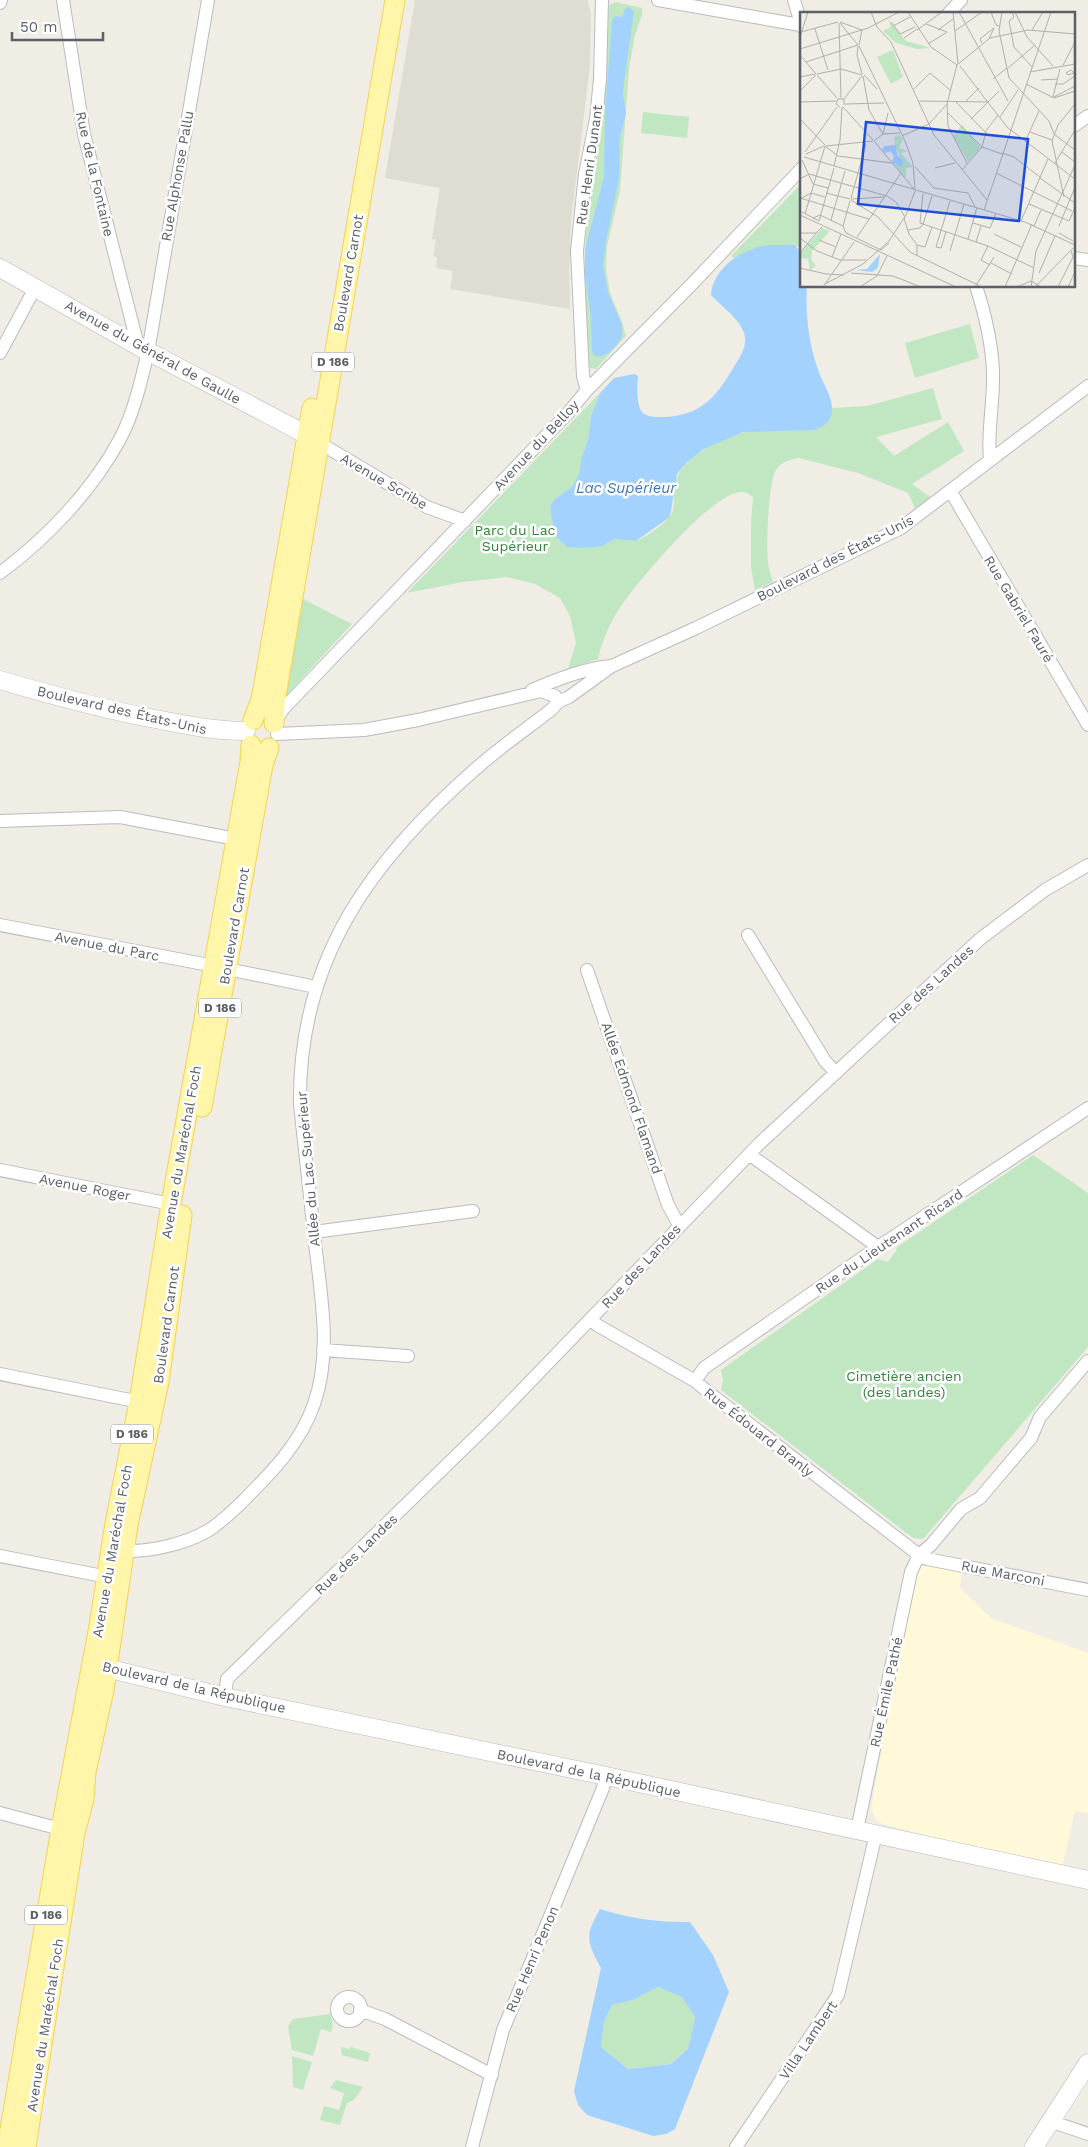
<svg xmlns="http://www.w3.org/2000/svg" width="1088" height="2147" font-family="'Work Sans',sans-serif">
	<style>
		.commercial { fill: #fff8d9 }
		.education { fill: #dfdcd2 }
		.green { fill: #c0e7c2 }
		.water { fill: #a4d2ff; fill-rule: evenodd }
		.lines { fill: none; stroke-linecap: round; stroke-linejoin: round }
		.street-casing { stroke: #b9bbc0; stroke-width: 14 }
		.secondary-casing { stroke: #b9bcc2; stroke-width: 19 }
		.primary-casing { stroke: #f5d157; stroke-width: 21 }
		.street { stroke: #fff; stroke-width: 12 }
		.secondary { stroke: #fff; stroke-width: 18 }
		.primary { stroke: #fff6a9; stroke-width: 19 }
		.labels { text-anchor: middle; stroke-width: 5; stroke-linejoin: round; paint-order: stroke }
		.shield { fill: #fff; stroke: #8d8f93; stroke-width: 1 }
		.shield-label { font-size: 12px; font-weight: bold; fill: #5c5f65 }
		.street-label { font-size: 14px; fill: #5c5f65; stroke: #fff }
		.park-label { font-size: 14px; fill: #32853b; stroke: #fff }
		.water-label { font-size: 15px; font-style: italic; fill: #4077bd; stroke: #fff }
		.inset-road { fill: none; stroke: #b0b0ad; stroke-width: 1 }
		.view { fill: #1d4ed8; fill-opacity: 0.15; stroke: #1d4ed8; stroke-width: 2.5 }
		.inset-edge { fill: none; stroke: #5c5f65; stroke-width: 2.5 }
	</style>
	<rect width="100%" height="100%" fill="#efede4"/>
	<!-- commercial -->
	<path class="commercial" d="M921 1559 963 1569 960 1588 991 1618 1088 1653V1813L1075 1811 1061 1872 879 1823 871 1810 912 1572Z"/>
	<!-- education -->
	<path class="education" d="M415 0H587L588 2 591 13 590 65 571 221 569 272 570 309 450 289 453 271 436 268 437 257 433 256 436 240 432 239 440 188 385 178Z"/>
	<!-- green -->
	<path class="green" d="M616 2 642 8V15L635 35 629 69 620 191 607 246 606 269 610 293 622 322 626 336 596 369 590 368 588 363 585 287 586 236 606 73 609 5Z
		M643 112 689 117 687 138 641 133Z
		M802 183V243L798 247 795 245 755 248 735 259 731 256Z
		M970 324 979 358 915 378 905 343Z
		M933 388 942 419 876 437 894 456 948 422 964 451 912 484 933 499 916 510 908 493 858 473 799 458C790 459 781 462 776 470 768 484 766 546 768 563 769 569 771 576 773 582L755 590 751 567V524L753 497C750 495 746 492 743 492 715 488 634 586 619 609 609 625 602 641 598 659L568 669 576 643 570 616 560 598 535 584 507 577 463 582 407 593 600 393 591 416 588 440 581 459V472L573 486 554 500 550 506 558 539C575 558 596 542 615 539 622 538 631 542 638 540 645 538 667 522 671 515 674 510 674 503 674 497 674 475 683 463 702 451 736 428 792 421 832 411V408L867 406Z
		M299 597 352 624 282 700Z
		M1033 1155 1088 1193V1347L923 1539 913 1538 721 1390 723 1380 721 1370 878 1259 888 1262 896 1251 897 1247Z
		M658 1987 683 1997 695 2017 688 2049 669 2064 628 2069 601 2047 604 2022 612 2005 633 2000Z
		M330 2014 333 2024 331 2032 321 2029 313 2056 292 2050 288 2026 293 2019Z
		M341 2047 350 2049 351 2047 370 2053 368 2062 342 2055Z
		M292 2056 312 2062 303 2090 293 2087Z
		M336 2080 363 2087 354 2100 347 2103 340 2125 320 2120 324 2106 339 2110 344 2093 330 2088Z"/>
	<!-- water -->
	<path class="water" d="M629 7 634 12 624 82 623 95 626 113 620 138 619 180 606 241 603 265 608 292 622 325V336C618 346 605 360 594 356L592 351 591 319 585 274V249L604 177 605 112 612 20 615 16 622 17 625 9Z
		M766 245H795L801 253 802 286H807C805 315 809 347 820 375 825 387 833 398 832 412 831 422 823 427 814 430L743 432 704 449 687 462 677 474 670 517 636 541 615 539 602 546 596 547 578 548 567 547 558 539 554 531 550 506 554 500 573 486 580 472 581 459 588 440 591 416 600 393 614 378 634 374 638 376C637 385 636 406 643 413 647 417 656 417 661 417 701 417 717 396 735 365 741 356 748 344 744 333 739 318 721 306 711 295 713 268 741 250 766 245Z
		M600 1909C633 1919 656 1922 690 1922L713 1955 729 1992 675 2129 666 2134 653 2136 587 2115 578 2105 574 2091 601 1968C586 1941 585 1935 600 1909ZM658 1987 682 1997 695 2017 688 2049 670 2064 628 2069 601 2047 604 2022 612 2005 633 2000Z"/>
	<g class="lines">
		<defs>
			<path id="street" d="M63 0 84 134 138 346
				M658 0 800 25
				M794 0 802 27
				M0 3 1 0
				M948 14 961 0
				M1074 126 1088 116
				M1074 258 1088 260
				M976 286C985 314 992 343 993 372 994 402 987 431 990 460
				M0 353 35 288
				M587 390 583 376 577 251 585 174 596 119 600 79 602 0
				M313 439 427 507 465 521
				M951 492 1088 725
				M0 573C47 538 92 491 120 439 134 413 141 381 148 352L208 0
				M532 690C558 679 583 669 611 666
				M558 702 569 697 612 666 696 628 901 528 1088 386
				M275 722 283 709 568 413 587 390 692 284 802 168
				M277 734 364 730 418 720 541 691 555 696 558 702
				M0 821 120 817 236 839
				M0 925 214 966
				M748 935 825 1061 836 1073
				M227 969 316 987
				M587 970 668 1205 679 1225
				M749 1154 878 1247
				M0 1170 171 1204
				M314 1232 473 1211
				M591 1319 597 1325 695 1381 708 1392 919 1555 927 1559 1088 1590
				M323 1350 408 1356
				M0 1374 145 1403
				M695 1381 704 1368 878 1247 1088 1108
				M118 1550C144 1554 186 1544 209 1530 220 1523 229 1514 238 1506 268 1476 300 1445 314 1404 332 1353 321 1296 315 1243 310 1197 305 1150 300 1104 298 957 374 857 480 765 503 745 528 728 552 709L558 702
				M0 1556 113 1578
				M225 1697 227 1679 497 1416 760 1143 980 939 1045 890 1088 865
				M0 1813 68 1831
				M857 1830 911 1572 919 1555 931 1545 961 1509 980 1498 1031 1438 1040 1417 1088 1361
				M337 2009a12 12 0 1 1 24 0a12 12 0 1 1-24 0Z
				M360 2010 385 2019 492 2075
				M1050 2121 1088 2134
				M472 2147 503 2030 603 1788 606 1776
				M736 2147 838 1995 876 1834"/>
			<path id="secondary" d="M0 268 138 346 307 435
				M0 680C51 695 103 709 155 719 186 725 214 731 246 731
				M94 1665 225 1697 606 1776 1088 1880
				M1034 2147 1088 2063"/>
			<path id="primary" d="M253 720 261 700 312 408
				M274 723 275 702 395 0
				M202 1107 255 810 263 765 269 748
				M7 2147 61 1829 99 1626 115 1523 139 1402 171 1204 250 762 251 745
				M26 2147 75 1833 84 1799 86 1772 104 1690 128 1525 159 1382 182 1215"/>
		</defs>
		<!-- street casing -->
		<use href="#street" class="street-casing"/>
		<!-- secondary casing -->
		<use href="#secondary" class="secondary-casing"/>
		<!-- primary casing -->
		<use href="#primary" class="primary-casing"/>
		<!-- street -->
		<use href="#street" class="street"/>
		<!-- secondary -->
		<use href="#secondary" class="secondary"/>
		<!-- primary -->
		<use href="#primary" class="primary"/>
	</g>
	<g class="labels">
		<!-- shield labels -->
		<g class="shield">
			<rect x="312" y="352.5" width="42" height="19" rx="4"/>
			<rect x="199" y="998.5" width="42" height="19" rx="4"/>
			<rect x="111" y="1424.5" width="42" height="19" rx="4"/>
			<rect x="25" y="1905.5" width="42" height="19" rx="4"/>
		</g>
		<g class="shield-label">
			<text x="333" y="366">D 186</text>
			<text x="220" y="1012">D 186</text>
			<text x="132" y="1438">D 186</text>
			<text x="46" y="1919">D 186</text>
		</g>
		<!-- street labels -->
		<g class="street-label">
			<text transform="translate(589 165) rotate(-82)" y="5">Rue Henri Dunant</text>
			<text transform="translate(95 174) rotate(77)" y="5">Rue de la Fontaine</text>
			<text transform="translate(177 176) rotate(-80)" y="5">Rue Alphonse Pallu</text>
			<text transform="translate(348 273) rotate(-80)" y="5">Boulevard Carnot</text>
			<text transform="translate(153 352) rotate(29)" y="5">Avenue du Général de Gaulle</text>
			<text transform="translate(536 445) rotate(-47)" y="5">Avenue du Belloy</text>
			<text transform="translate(384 481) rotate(30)" y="5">Avenue Scribe</text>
			<text transform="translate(835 558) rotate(-27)" y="5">Boulevard des États-Unis</text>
			<text transform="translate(1019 609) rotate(59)" y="5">Rue Gabriel Fauré</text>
			<text transform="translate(122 710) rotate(13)" y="5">Boulevard des États-Unis</text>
			<text transform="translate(234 926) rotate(-80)" y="5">Boulevard Carnot</text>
			<text transform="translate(107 946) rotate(11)" y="5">Avenue du Parc</text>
			<text transform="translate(931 984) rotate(-42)" y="5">Rue des Landes</text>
			<text transform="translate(632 1098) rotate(71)" y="5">Allée Edmond Flamand</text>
			<text transform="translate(181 1152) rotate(-80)" y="5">Avenue du Maréchal Foch</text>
			<text transform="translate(308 1169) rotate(-95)" y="5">Allée du Lac Supérieur</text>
			<text transform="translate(85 1187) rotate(11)" y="5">Avenue Roger</text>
			<text transform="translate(889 1241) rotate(-34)" y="5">Rue du Lieutenant Ricard</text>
			<text transform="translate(641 1266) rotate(-47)" y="5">Rue des Landes</text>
			<text transform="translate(166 1325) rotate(-82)" y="5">Boulevard Carnot</text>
			<text transform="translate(759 1432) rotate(38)" y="5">Rue Édouard Branly</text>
			<text transform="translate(112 1551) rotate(-80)" y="5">Avenue du Maréchal Foch</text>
			<text transform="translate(356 1554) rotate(-44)" y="5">Rue des Landes</text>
			<text transform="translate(1003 1573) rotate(11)" y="5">Rue Marconi</text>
			<text transform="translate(194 1687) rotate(13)" y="5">Boulevard de la République</text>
			<text transform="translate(886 1692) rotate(-78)" y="5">Rue Émile Pathé</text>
			<text transform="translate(589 1773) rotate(12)" y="5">Boulevard de la République</text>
			<text transform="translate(532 1959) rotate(-67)" y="5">Rue Henri Penon</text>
			<text transform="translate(45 2025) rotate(-81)" y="5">Avenue du Maréchal Foch</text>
			<text transform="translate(808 2040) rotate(-56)" y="5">Villa Lambert</text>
		</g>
		<!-- park labels -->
		<g class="park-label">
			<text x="515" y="535">Parc du Lac<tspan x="515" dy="16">Supérieur</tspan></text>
			<text x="904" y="1381">Cimetière ancien<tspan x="904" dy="16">(des landes)</tspan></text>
		</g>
		<!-- water labels -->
		<g class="water-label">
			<text x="626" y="493">Lac Supérieur</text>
		</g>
	</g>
	<!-- overview -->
	<g transform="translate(800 12)">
		<rect width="275" height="275" fill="#efede4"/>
		<path d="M88 7 106 29 131 36 117 37 96 31 83 19 91 15ZM93 38 103 65 91 72 77 45ZM162 113 181 136 168 149 153 124ZM99 123 103 127 99 136 108 139 101 141 113 155 106 156V166L92 150 103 153 95 133 94 125ZM22 216 30 219 12 239 11 247 16 254 10 258 8 247 0 246V242Z" fill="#c0e7c2"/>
		<path d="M96 133 97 143 103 148 102 155 92 150 94 144 90 139 86 141 82 138 84 134ZM80 242 78 256 72 260 55 258 67 257Z" fill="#a4d2ff"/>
		<path class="inset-road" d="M71 0 77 15 91 30 134 123 187 188M108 0 131 35 157 53M153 0 158 52M159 0 208 89M191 0 196 13 200 14M202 0 199 19 209 66 249 109 254 122M212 0 214 5 209 9 214 35 232 55M215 0 227 25 253 54M40 10 62 18 59 33M91 10 100 22 115 15M39 11 41 86M40 11 58 33M126 12 147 20 128 32M93 14 110 5M15 17 28 58M117 18 142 0M138 18 153 7M232 18 243 0M155 19 182 0M1 20 38 10M0 25 8 0M104 26 117 17M182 31 180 27 194 16 189 27M58 34 57 43 62 62M59 34 105 129 113 151 115 177M0 37 68 16 99 0M0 43 16 62M6 50 58 33M263 53 275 30M160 54 207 115 275 167M207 57 235 33M230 60 275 52M274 61 271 58 266 61 268 63 274 61 275 60M17 62 41 57 62 63M17 63 37 86M64 63 77 77M63 64 69 98 83 122M0 65 15 62M193 67 207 56M241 68 257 67M226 72 254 86 275 79M255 72H263L275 64M114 77 130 61 150 78M0 79 16 63M253 85 260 57M254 85 275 74M44 87 62 64M119 89 188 90M166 89 179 76M0 90 36 89M156 90 185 120 198 103M45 92 84 91M40 95 36 92 38 87H44V93M43 95 73 128M147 100 182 135M200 105 218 78M0 107 25 133M171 107 199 79M230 120 252 128M83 122 100 121M254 122 275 138M102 124 129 112 147 92M74 129 114 177M74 129 83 122 88 101M225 130 239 99M25 134 38 144 92 151M26 134 73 129M182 135 202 142M5 140 37 95M262 140 275 150M202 141 214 145 240 165M6 142 24 134M4 145 225 210 275 233M2 148 13 172 28 176M167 151 148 114 147 92 157 53 190 26 228 18 275 22M255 151 275 118M34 154 40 128 42 95M115 155 134 176 168 181 175 195M135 156 155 151M162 158 182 135 186 120M196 161 272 199M240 166 275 191M0 167 9 162 87 184 96 190 105 205M26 181 50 187M123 181 120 211 188 234 234 256M264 185 252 129 258 113 275 92M0 186 69 207M51 186 66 132M0 187 11 181 25 185M51 187 84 185M51 188 78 205 110 240 182 275M229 192 269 209 275 196M184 198 251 0M0 199 19 209 34 156M5 202 25 134M0 203 156 275M13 206 20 203 43 214 46 221 81 238 89 231M104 206 109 222 117 233V244M31 208 45 159M221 209 248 147M173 211 190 216 196 201M123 212 132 184M43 214 50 189M234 214 241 198M259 214 275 175M108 218 120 216 123 212M146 220 141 236 136 235 150 189M0 221H16L22 215M259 221 273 229M194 222 221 235M57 225 101 161M0 226 17 239 40 248H66M168 227 177 195M19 228 36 235M176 230 181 214M117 233 125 235 132 215M188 234 181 248 190 253M150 239 164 192M0 241 17 220M32 245 41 222M191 251 212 262M0 256 26 262 44 263M51 261 93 264 121 275M239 261 255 224M25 272 63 252 89 229 106 203 115 179M23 275 54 230M60 275 77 264 87 244M175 275 194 245M205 275 232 212M217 275 231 269 241 275M231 275 236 239 275 153M235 275 273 236M258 275 273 245 271 239M268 275 275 260"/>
		<path class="view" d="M66 110 228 127 219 209 58 192Z"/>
		<rect width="275" height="275" class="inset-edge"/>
	</g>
	<!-- scale -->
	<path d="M12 32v8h91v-8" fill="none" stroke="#5c5f65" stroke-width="2.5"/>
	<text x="20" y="32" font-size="15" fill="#5c5f65" stroke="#ffffff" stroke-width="4" paint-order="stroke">50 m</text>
</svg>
